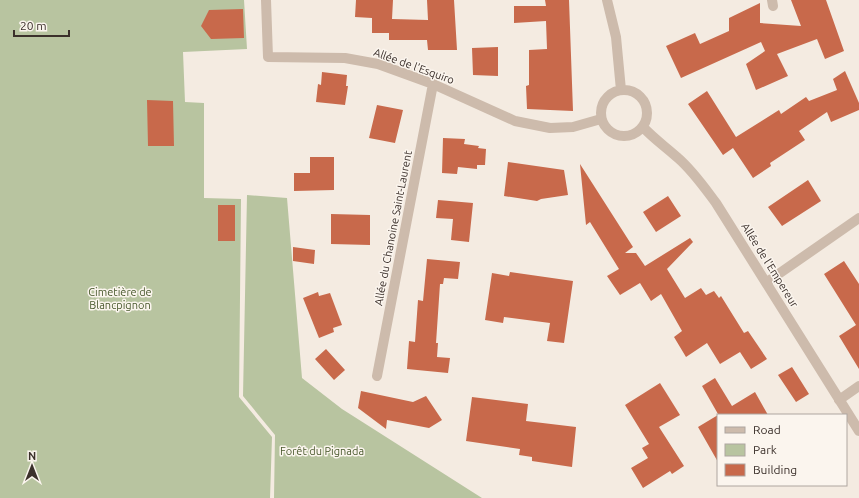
<svg xmlns="http://www.w3.org/2000/svg" width="859" height="498" font-family="Ubuntu,sans-serif">
	<style>
		.green { fill: #b8c4a0 }
		.building { fill: #c8694b }
		.lines { fill: none; stroke-linecap: round; stroke-linejoin: round }
		.minor { stroke: #cdbbac; stroke-width: 10 }
		.tertiary { stroke: #cdbbac; stroke-width: 10 }
		.labels { text-anchor: middle; stroke-width: 3; stroke-linejoin: round; paint-order: stroke }
		.street-label { font-size: 11px; fill: #3b302b; stroke: #fbf5ee }
		.park-label { font-size: 11px; fill: #4a5a2e; stroke: #fbf5ee }
	</style>
	<rect width="100%" height="100%" fill="#f4ebe1"/>
	<!-- green -->
	<path class="green" d="M0 0H244L247 49 183 52 185 102 204 103V198L241 199 239 397 272 437 270 498H0Z
		M247 195 287 198 302 378 342 409 482 498H274L275 435 243 396Z"/>
	<!-- building -->
	<path class="building" d="M356 0H393L392 19 428 20 427 0H454L457 50H428L427 40H389V33H372V18L355 17Z
		M545 0H569L573 111 527 109 526 86 529 85V50L547 49 546 21 514 23V6H546Z
		M791 0H826L844 51 825 59 817 39 777 54 788 76 756 90 746 64 765 51 761 42 681 78 666 46 695 33 700 44 729 31V18L760 3V23L801 26Z
		M243 9 244 38 211 39 201 26 209 10Z
		M498 47V76L473 75 472 48Z
		M845 71 859 103V110L831 122 827 112 799 131 805 140 770 163 771 166 753 178 733 148 723 155 688 104 707 91 736 137 779 110 781 114 806 97 809 101 837 90 833 79Z
		M322 72 347 75 346 86H348L345 105 316 102 318 84 321 85Z
		M147 100 173 101 174 146H148Z
		M377 105 403 110 395 143 369 138Z
		M443 138 465 139 464 144 479 146 478 148 486 149 485 165H477V169L458 167 457 174 442 173Z
		M310 157H334V190L294 191V173H310Z
		M508 162 564 170 568 195 541 199 537 201 504 196Z
		M580 164 633 247 625 253H636L645 266 690 238 693 242 667 269 685 298 701 288 706 295 714 291 719 298 721 296 744 333 748 331 767 359 751 369 740 352 720 364 707 343 686 357 674 337 682 331 661 294 651 301 640 283 620 295 607 276 619 269 590 222 586 225Z
		M808 180 821 201 782 226 768 207Z
		M668 196 681 216 656 232 643 212Z
		M438 200 473 203 469 242 451 240 453 219 436 218Z
		M218 205H235V241H218Z
		M331 214 370 215V245L331 244Z
		M293 247 315 250 314 264 293 261Z
		M427 259 460 262 458 279 444 278 443 284H440L436 343H438L437 357 450 358 448 373 407 369 409 341 415 342 418 300 423 301Z
		M844 261 859 284V369L839 336 856 325 824 274Z
		M510 272 573 281 564 343 547 341 550 323 504 317 503 323 485 320 492 273 509 276Z
		M318 292 319 296 330 293 342 325 333 328 334 332 319 338 303 298Z
		M326 349 345 370 334 380 315 359Z
		M792 367 809 394 796 402 778 375Z
		M715 378 732 406 755 392 768 415H717L718 414 702 386Z
		M660 383 680 415 659 427 684 466 672 474 670 471 643 488 631 468 648 458 642 448 649 444 625 405Z
		M361 391 413 402 426 396 442 420 429 428 387 420 386 429 358 408Z
		M472 397 528 404 526 421 576 427 572 467 532 461V457L519 455 520 449 466 441Z
		M718 415V462L698 427Z"/>
	<g class="lines">
		<!-- minor -->
		<path class="minor" d="M266 0 268 57 345 58 378 64 433 84 515 121 550 128 573 127 601 119
			M772 0 773 6
			M767 282 859 218
			M377 376 433 84
			M839 400 859 386"/>
		<!-- tertiary -->
		<path class="tertiary" d="M607 0 616 37 621 90
			M601 113a23 23 0 1 1 46 0a23 23 0 1 1-46 0Z
			M643 127C654 139 666 147 678 158 693 171 704 187 716 203L859 431"/>
	</g>
	<g class="labels">
		<!-- street labels -->
		<g class="street-label">
			<text transform="translate(414 66) rotate(20)" y="4">Allée de l'Esquiro</text>
			<text transform="translate(393 228) rotate(-79)" y="4">Allée du Chanoine Saint-Laurent</text>
			<text transform="translate(770 265) rotate(58)" y="4">Allée de l'Empereur</text>
		</g>
		<!-- park labels -->
		<g class="park-label">
			<text x="120" y="296">Cimetière de<tspan x="120" dy="13">Blancpignon</tspan></text>
			<text x="322" y="455">Forêt du Pignada</text>
		</g>
	</g>
	<!-- legend -->
	<rect x="717" y="414" width="130" height="72" fill="#fbf5ee" stroke="#aea6a0"/>
	<rect x="725" y="427" width="20" height="6" fill="#cdbbac" stroke="#aea6a0"/>
	<text x="753" y="434" font-size="12" fill="#3b302b">Road</text>
	<rect x="725" y="444" width="20" height="12" fill="#b8c4a0" stroke="#aea6a0"/>
	<text x="753" y="454" font-size="12" fill="#3b302b">Park</text>
	<rect x="725" y="464" width="20" height="12" fill="#c8694b" stroke="#aea6a0"/>
	<text x="753" y="474" font-size="12" fill="#3b302b">Building</text>
	<!-- north arrow -->
	<g transform="translate(32 466)" stroke="#fbf5ee" stroke-width="3" paint-order="stroke">
	<path d="M0-3L7 15L0 10L-7 15Z" fill="#3b302b"/>
	<text y="-6" font-size="11" font-weight="bold" text-anchor="middle" fill="#3b302b">N</text>
	</g>
	<!-- scale -->
	<path d="M14 30v6h55v-6" fill="none" stroke="#3b302b" stroke-width="2"/>
	<text x="20" y="30" font-size="12" fill="#3b302b" stroke="#fbf5ee" stroke-width="3" paint-order="stroke">20 m</text>
</svg>
